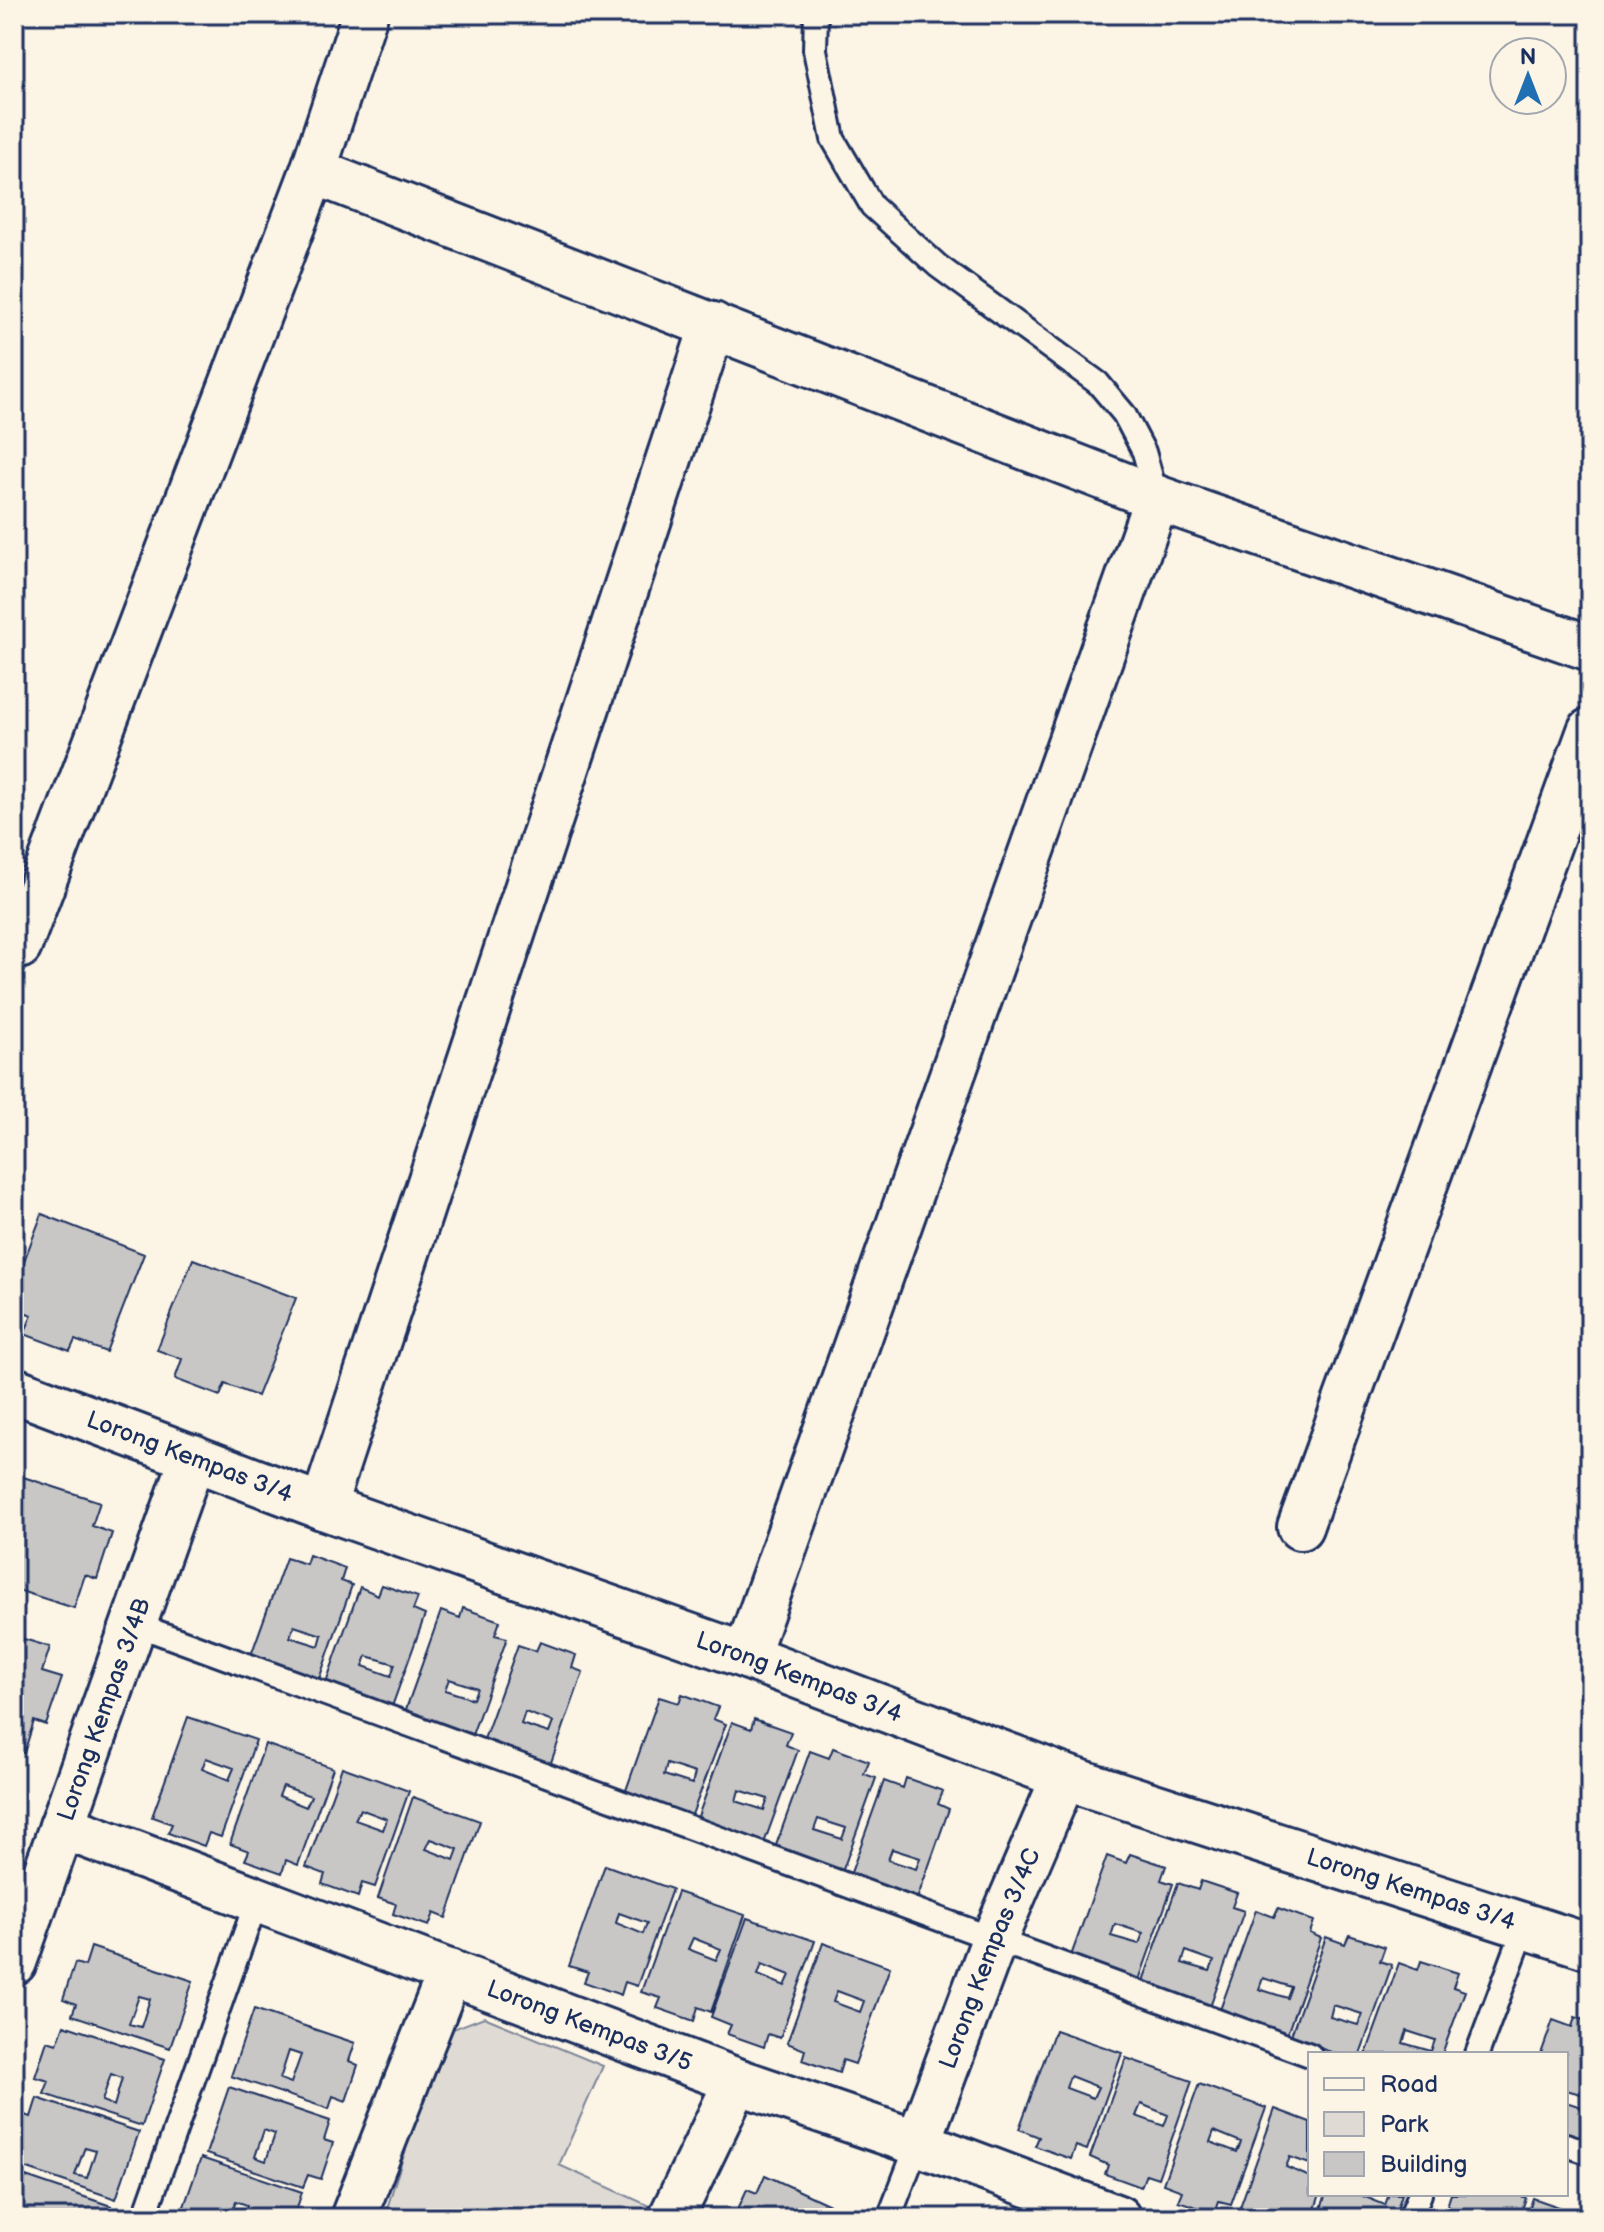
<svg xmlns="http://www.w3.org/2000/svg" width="1604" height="2232" font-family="'Balsamiq Sans',sans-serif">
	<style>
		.green { fill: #dfdbd4; stroke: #7d8599; stroke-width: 2 }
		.building { fill: #c8c7c6; stroke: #1b2f5e; stroke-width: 2; fill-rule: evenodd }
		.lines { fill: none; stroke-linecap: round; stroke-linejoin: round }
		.lane-casing { stroke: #1b2f5e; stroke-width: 28 }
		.street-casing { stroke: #1b2f5e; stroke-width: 50 }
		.lane { stroke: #fcf5e5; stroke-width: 22 }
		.street { stroke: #fcf5e5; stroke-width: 44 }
		.labels { text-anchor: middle; stroke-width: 8; stroke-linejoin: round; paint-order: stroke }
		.street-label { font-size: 24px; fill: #1b2f5e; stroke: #fcf5e5 }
	</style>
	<rect width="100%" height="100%" fill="#fcf5e5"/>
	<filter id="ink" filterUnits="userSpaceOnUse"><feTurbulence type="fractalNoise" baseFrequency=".0125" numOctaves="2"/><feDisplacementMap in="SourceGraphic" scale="16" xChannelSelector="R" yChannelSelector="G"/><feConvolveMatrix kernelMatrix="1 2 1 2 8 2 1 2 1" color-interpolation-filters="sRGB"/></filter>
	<g filter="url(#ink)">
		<!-- green -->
		<path class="green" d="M484 2017 603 2066 559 2165 654 2208 650 2218H384L439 2043 453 2029Z"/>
		<!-- building -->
		<path class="building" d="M42 1214 144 1254 106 1352 75 1340 70 1351 24 1334 32 1315 14 1308V1287Z
			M193 1259 296 1298 257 1396 225 1384 220 1396 175 1379 182 1359 157 1350Z
			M14 1474 100 1502 92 1526 112 1533 97 1579 85 1575 74 1608 14 1589Z
			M309 1555 345 1568 341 1581 352 1585 318 1682 250 1658 286 1558 306 1564ZM294 1626 322 1635 319 1646 290 1637Z
			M382 1585 418 1597 413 1610 425 1615 390 1712 324 1688 360 1587 378 1595ZM367 1656 395 1664 391 1676 363 1666Z
			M463 1608 500 1621 495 1635 507 1638 472 1735 405 1712 441 1611 460 1618ZM449 1679 477 1688 473 1699 445 1690Z
			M14 1636 50 1647 42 1672 62 1678 46 1725 34 1721 24 1753 14 1750Z
			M540 1642 576 1655 572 1668 583 1672 549 1768 482 1745 518 1645 536 1651ZM525 1712 553 1722 549 1733 521 1724Z
			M682 1694 718 1707 713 1719 726 1724 690 1820 624 1796 659 1697 679 1703ZM667 1764 695 1773 692 1784 664 1775Z
			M188 1717 256 1740 221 1837 209 1833 204 1846 168 1833 172 1824 152 1817ZM206 1758 234 1768 229 1780 202 1769Z
			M754 1719 791 1732 786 1745 798 1750 763 1846 696 1822 732 1722 751 1729ZM739 1790 768 1799 764 1810 736 1801Z
			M265 1744 333 1768 298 1865 286 1860 282 1873 245 1860 249 1851 230 1844ZM283 1786 311 1796 306 1807 279 1796Z
			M833 1748 869 1761 864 1774 876 1778 841 1875 774 1851 810 1751 829 1758ZM818 1819 846 1828 842 1839 814 1830Z
			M342 1767 409 1791 375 1887 362 1883 358 1897 322 1884 325 1874 306 1867ZM360 1809 387 1819 383 1830 355 1820Z
			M906 1778 943 1791 938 1804 949 1809 915 1905 848 1881 884 1781 903 1788ZM892 1849 920 1858 916 1869 888 1860Z
			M413 1797 480 1821 446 1918 434 1913 429 1926 393 1914 396 1904 378 1898ZM431 1839 458 1849 454 1860 426 1849Z
			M1130 1854 1166 1866 1161 1880 1173 1884 1139 1980 1071 1956 1107 1856 1126 1863ZM1115 1924 1143 1933 1139 1944 1111 1936Z
			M605 1865 672 1889 637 1986 625 1982 621 1995 584 1982 588 1972 569 1966ZM619 1913 647 1923 643 1934 616 1923Z
			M1201 1881 1237 1893 1232 1907 1244 1911 1210 2007 1142 1984 1178 1883 1198 1890ZM1186 1951 1214 1961 1210 1971 1182 1963Z
			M677 1892 745 1915 711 2012 698 2007 694 2021 657 2008 661 1998 641 1992ZM693 1938 721 1949 716 1960 688 1949Z
			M1278 1908 1314 1921 1310 1933 1321 1938 1287 2034 1220 2010 1256 1910 1274 1917ZM1263 1978 1291 1987 1287 1998 1259 1989Z
			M747 1918 815 1941 780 2038 768 2034 764 2047 727 2034 731 2025 711 2017ZM762 1964 790 1975 785 1986 758 1975Z
			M1349 1935 1385 1947 1380 1961 1392 1965 1360 2054H1337L1290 2038 1326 1937 1345 1944ZM1333 2005 1362 2014 1358 2025 1330 2017Z
			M823 1943 890 1967 855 2064 843 2060 839 2073 802 2060 805 2050 787 2043ZM837 1991 864 2001 860 2012 833 2002Z
			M91 1947 193 1981 170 2048 72 2015 76 2004 63 1999 75 1963 85 1966ZM139 1996 150 1999 141 2027 129 2024Z
			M1421 1961 1458 1973 1453 1987 1465 1991 1442 2054H1366L1399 1963 1418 1970ZM1407 2031 1435 2040 1431 2051 1403 2043Z
			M254 2009 355 2043 349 2061 358 2065 346 2101 333 2096 329 2109 231 2076ZM289 2051 301 2055 291 2083 280 2079Z
			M1575 2017 1590 2022V2126L1584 2144 1566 2137V2102L1585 2108 1588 2096 1566 2090V2054H1541L1553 2020 1572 2027Z
			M64 2025 165 2059 142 2126 44 2094 49 2081 35 2077 47 2041 57 2044ZM111 2074 122 2078 114 2106 102 2101Z
			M1055 2030 1122 2053 1087 2150 1076 2146 1071 2159 1035 2146 1039 2137 1019 2129ZM1070 2076 1098 2087 1093 2098 1066 2088Z
			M1126 2058 1192 2081 1158 2178 1146 2174 1141 2187 1105 2174 1108 2165 1090 2157ZM1141 2104 1168 2115 1164 2126 1136 2116Z
			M1199 2084 1266 2108 1231 2204 1219 2201 1215 2213 1178 2201 1182 2191 1163 2184ZM1214 2131 1241 2142 1237 2152 1210 2142Z
			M229 2087 330 2121 324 2140 333 2143 321 2179 308 2175 303 2187 206 2154ZM264 2130 275 2134 266 2161 255 2157Z
			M37 2098 139 2132 116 2199 19 2166 22 2155 14 2152V2136L21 2114 31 2117ZM85 2147 96 2150 87 2178 75 2175Z
			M1275 2109 1310 2122V2164L1290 2157 1286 2167 1310 2177V2194H1320L1312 2218H1258L1239 2210Z
			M201 2158 302 2192 296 2211 305 2214 304 2218H243L247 2205 236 2201 230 2218H180Z
			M14 2173 111 2206 107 2218H14Z
			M765 2175 858 2218H734L747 2189 757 2193Z
			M1326 2194H1358L1385 2205 1389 2194H1402L1394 2218H1318Z
			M1451 2194H1516L1526 2198 1519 2218H1443Z
			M1533 2198 1590 2218H1526Z"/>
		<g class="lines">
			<defs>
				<path id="lane" d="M816 14 815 50 833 139 872 206 938 266 1098 383 1124 414 1144 452 1157 498
					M132 1623 1310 2055
					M1477 2054 1525 1926
					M1566 2145 1590 2153
					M144 2218 257 1900
					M889 2218 918 2143
					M1410 2218 1420 2194"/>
				<g id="street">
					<path d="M313 171 1157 498 1590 648"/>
					<path d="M19 946 313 171 365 14"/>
					<path id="s1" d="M14 1390 323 1507 746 1656 1064 1777 1590 1947"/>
					<path d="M323 1507 713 325"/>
					<path d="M1300 1527 1590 731"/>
					<path d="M746 1656 1157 498"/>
					<path id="s2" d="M62 1826 737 2081 918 2143 1118 2218"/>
					<path id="s3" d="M14 1962 193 1457"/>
					<path id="s4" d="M918 2143 994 1940 1064 1777"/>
					<path d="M353 2218 450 1972"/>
					<path d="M671 2218 737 2081"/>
				</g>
			</defs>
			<!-- lane casing -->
			<use href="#lane" class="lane-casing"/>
			<!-- street casing -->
			<use href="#street" class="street-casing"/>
			<!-- lane -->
			<use href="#lane" class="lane"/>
			<!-- street -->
			<use href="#street" class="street"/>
		</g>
	</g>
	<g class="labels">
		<!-- street labels -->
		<g class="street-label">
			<text dy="8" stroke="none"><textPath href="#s1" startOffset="188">Lorong Kempas 3/4</textPath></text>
			<text dy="8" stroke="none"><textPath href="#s1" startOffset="836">Lorong Kempas 3/4</textPath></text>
			<text dy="8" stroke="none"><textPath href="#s3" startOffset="268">Lorong Kempas 3/4B</textPath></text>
			<text dy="8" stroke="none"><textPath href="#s1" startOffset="1484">Lorong Kempas 3/4</textPath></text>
			<text dy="8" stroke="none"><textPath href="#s4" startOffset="198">Lorong Kempas 3/4C</textPath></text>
			<text dy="8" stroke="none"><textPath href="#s2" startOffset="564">Lorong Kempas 3/5</textPath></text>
		</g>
	</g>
	<!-- margin -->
	<rect width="1604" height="2232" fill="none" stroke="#fcf5e5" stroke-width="48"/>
	<rect x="24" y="24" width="1556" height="2184" fill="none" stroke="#1b2f5e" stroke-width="3" filter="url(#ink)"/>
	<!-- legend -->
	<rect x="1308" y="2052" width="260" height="144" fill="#fcf5e5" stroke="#a2a6af" stroke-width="2"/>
	<rect x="1324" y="2078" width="40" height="12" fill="#fcf5e5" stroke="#a2a6af" stroke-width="2"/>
	<text x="1380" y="2092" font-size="24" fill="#1b2f5e">Road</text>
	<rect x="1324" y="2112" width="40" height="24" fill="#dfdbd4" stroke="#a2a6af" stroke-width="2"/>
	<text x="1380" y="2132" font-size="24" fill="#1b2f5e">Park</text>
	<rect x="1324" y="2152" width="40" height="24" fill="#c8c7c6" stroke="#a2a6af" stroke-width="2"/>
	<text x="1380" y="2172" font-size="24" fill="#1b2f5e">Building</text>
	<!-- north arrow -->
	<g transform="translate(1528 76)"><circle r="38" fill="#fcf5e5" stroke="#a2a6af" stroke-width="2"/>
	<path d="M0-6L14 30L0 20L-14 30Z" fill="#1f6fb2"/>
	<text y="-12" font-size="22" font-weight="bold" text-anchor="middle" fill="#1b2f5e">N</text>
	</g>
</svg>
